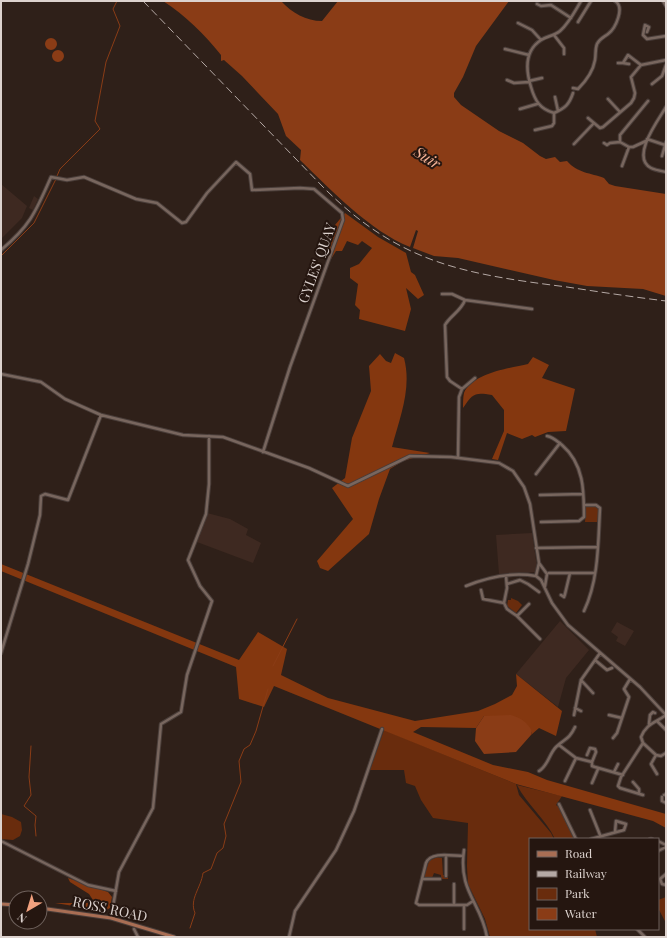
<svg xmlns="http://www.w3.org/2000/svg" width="667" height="938" font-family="'Playfair Display',serif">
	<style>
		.built { fill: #3e2921 }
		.green { fill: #692c0d }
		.forest { fill: #84370f }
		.water { fill: #8a3c16 }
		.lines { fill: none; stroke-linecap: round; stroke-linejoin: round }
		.stream { stroke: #8a3c16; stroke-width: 1 }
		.minor-casing { stroke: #493d39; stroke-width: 4.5 }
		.major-casing { stroke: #493d39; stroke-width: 5 }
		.minor { stroke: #78665e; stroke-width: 2.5 }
		.major { stroke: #a96e54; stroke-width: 3 }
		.rail { stroke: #b5a9a5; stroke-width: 1; stroke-dasharray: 8 4; stroke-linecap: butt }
		.labels { text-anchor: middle; stroke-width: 4; stroke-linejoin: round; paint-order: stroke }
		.street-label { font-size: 14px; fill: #dcd2ce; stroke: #251610 }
		.water-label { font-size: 15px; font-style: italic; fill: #f5b296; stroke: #251610 }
	</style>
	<rect width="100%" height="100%" fill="#2f2019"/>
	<!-- built -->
	<path class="built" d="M1 184 27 206 22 218 1 239Z
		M34 196 38 199 33 210 29 208Z
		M207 513 230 519 248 529 246 535 261 543 253 563 197 542Z
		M532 533 537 567 536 572 499 574 496 535Z
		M560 621 589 650 566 678 558 707 516 674Z
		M617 622 634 631 625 646 616 641 618 637 611 632Z"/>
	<!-- green -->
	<path class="green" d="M586 506 598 507V522H585Z
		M511 598 518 601 522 605 516 613 507 606 508 600H511Z
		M384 730 516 784 519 795 551 833 554 839H530V929H595L597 937H490L485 919 468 884 467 866 468 823 433 818 421 800 415 786 406 783 404 770H370Z
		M517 785 562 796 556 805 559 807 574 839H555C546 819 527 805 517 785Z
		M1 814 12 817 21 822 22 830 20 836 13 840 1 839Z
		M437 857 442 858 443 875H448V879H441V875L434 873 432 878 424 877 429 861Z
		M666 897V923L658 908V900Z"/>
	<!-- forest -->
	<path class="forest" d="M345 213 378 237 406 253 411 272 415 275 424 295 418 299 406 288 411 309 405 331 359 319 360 310 355 305 358 284 350 278V268L359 264 372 248 362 241 358 245 347 241 342 251H336L331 259 325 258 335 225Z
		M395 353 404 358C412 388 400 417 392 447L430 453 403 461 390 469 379 499 369 534 328 571 320 568 317 561 353 519 332 488 345 478 352 438 371 391 369 366 380 354 386 361 391 363Z
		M533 357 549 365 542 378 575 389 566 431 548 432 535 437 532 435 522 439 507 433 498 460 492 459 504 431V410L492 395C475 392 473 393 463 408 463 404 463 397 464 393 472 373 510 368 528 364Z
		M1 564 239 660 258 632 287 649 281 675 328 698 415 721 478 711 495 704 512 695 517 686 516 674 562 711 556 736 539 728 531 735 532 731 484 716 476 728 421 727 413 732 493 765 528 772 547 780 666 814V828L653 821 516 784 274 686 264 707 239 699 236 667 1 571Z
		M68 878 108 892 112 897 110 908 105 911 55 903H95L89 894 70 882Z"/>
	<!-- water -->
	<path class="water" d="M163 1H281C292 13 306 21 322 21L338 1H509L476 46 463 77 454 93V97L461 105 499 131 523 143 540 156 546 159 555 157 560 162 567 161C577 173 591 173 604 178L609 184 615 186 666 194V296L643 289 587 286 554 280 458 258 434 256 413 248 418 231 416 230 410 247C370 231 331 190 300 160L301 150 286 136 278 114 242 76 224 60 221 61V55C205 35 185 15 163 1Z
		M45 44a6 6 0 1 1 12 0a6 6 0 1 1-12 0Z
		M52 56a6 6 0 1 1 12 0a6 6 0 1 1-12 0Z
		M511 715C521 718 527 722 532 731L531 735 516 752 484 754 475 741 476 728 484 716Z"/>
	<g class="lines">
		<!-- stream -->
		<path class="stream" d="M57 176 60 169 100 129 95 121 106 62 120 26 113 9 117 1
			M1 256 34 223 56 179
			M273 666 297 619
			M31 746 29 777 31 795 24 806 36 816 35 825 36 836
			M190 928 195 913C189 899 201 888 203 873L211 869 217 853 223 848 226 836 224 824 241 782 239 761 244 749 250 745 256 731 268 689"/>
		<defs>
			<path id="minor" d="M663 1 666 6
				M537 4 541 6 551 5 571 18
				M578 22 591 1
				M518 23 532 30 541 40
				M647 32 649 27 645 25 643 35 647 39 666 36
				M554 35 564 48V54
				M505 49 529 55
				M618 63H623L628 55 641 65
				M623 63 629 64
				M507 80 514 83 529 82
				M529 81 542 78
				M652 84 662 76 666 65
				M573 88 578 89C586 81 593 72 595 60 596 54 595 49 597 44 600 38 604 37 608 34 616 28 625 7 615 1
				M555 97 558 111
				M608 99 620 112
				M666 107C659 119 630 157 651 168 655 170 661 171 666 172
				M520 109 537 104
				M554 113C540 109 535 101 531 87 526 71 524 51 541 40 547 36 554 36 560 31 569 23 575 11 581 1
				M588 118 594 123
				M535 130 552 126 554 123V113C565 108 569 105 573 93
				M647 139 665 145
				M604 143 607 145 610 143 620 142
				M574 144 594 123 600 128 603 127 631 103 634 98 635 93 631 77 641 65 666 60
				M629 147 620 142V135L648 101
				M662 156 666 142
				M622 166 629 147H633L646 141
				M1 250C31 225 36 211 51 177L67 180 84 177 136 199 157 203 182 223 186 222 207 193 236 162 250 174 252 190 300 188 314 189 342 213 343 220 290 367 263 452
				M442 294H452L465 300C461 311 450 316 445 325L447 377 450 381 462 389
				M465 300 532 309
				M1 374 41 382 65 399 101 415 183 435 223 437 309 468 348 486 410 456 451 457 499 463 513 471 524 487 530 504 539 563 547 574 545 586
				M458 458 459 397 462 389 475 378
				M536 474 560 443
				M540 495 583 494
				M584 505H596L600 508C598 543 599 579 584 611
				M541 522 579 521 584 517C584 491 584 464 562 445 557 441 553 437 547 436
				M536 548 598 547
				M539 563 536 576 541 580 552 603 568 625 640 687 666 715
				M549 573H595
				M507 584 520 580 528 584 539 592
				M466 586C488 577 512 572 536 576
				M481 590 483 599 504 603
				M561 595 564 597 565 594 570 573
				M504 603 507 609 517 616 529 604
				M504 603 507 588 506 576
				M517 616 540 639
				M1 653 28 564 40 515 41 496 45 494 68 500 101 415
				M595 660 607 670 612 668
				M581 680 593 693
				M575 708 581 711
				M574 715 581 680 600 653
				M609 715 622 718
				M657 721 666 730
				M649 724 650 715 653 712 655 713
				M613 738 617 733 629 697 624 689 630 679
				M643 743 656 755 661 756 666 753
				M559 745 576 758 592 762V766L595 767 623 775
				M587 755 590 748 595 749 596 752 592 762
				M656 755 651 764 657 774
				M539 771C548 766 549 754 556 747 564 739 569 740 575 727
				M614 772 618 764
				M565 781 576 758
				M633 782 639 789V793
				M592 783 598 769
				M643 795 620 788 618 786 621 777 643 743 641 737C646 724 655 723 666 715
				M664 795 666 794
				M662 797V801L666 803
				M559 804 576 839
				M590 810 600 835
				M591 839 624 830 626 824 616 821 615 832
				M650 839H652
				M1 841 88 885 116 891
				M658 841 666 845
				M464 850C458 892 481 902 487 937
				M658 851 666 847
				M446 856V876
				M463 856C452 856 431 851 426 863L416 903 419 905H467L473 901
				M666 874 660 879 662 884 666 885
				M422 879H440
				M454 905V884
				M111 918 119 872 153 808 161 724 181 712 187 675 212 601 200 586 188 560 206 514 209 484V436
				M134 929 138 937
				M464 929V905
				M637 929 645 937
				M289 937 295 911 336 850 354 811 382 729"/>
			<path id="major" d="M1 904 16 905
				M40 908 111 918 174 937"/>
		</defs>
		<!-- minor casing -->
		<use href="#minor" class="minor-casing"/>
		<!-- major casing -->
		<use href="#major" class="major-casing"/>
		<!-- minor -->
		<use href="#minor" class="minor"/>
		<!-- major -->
		<use href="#major" class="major"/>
		<!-- rail -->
		<path class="rail" d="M143 1 324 188C400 264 465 274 567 287 600 292 633 297 666 301"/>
	</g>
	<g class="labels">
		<!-- street labels -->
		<g class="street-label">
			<text transform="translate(317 263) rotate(-70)" y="5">GYLES' QUAY</text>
			<text transform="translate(110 909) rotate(12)" y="5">ROSS ROAD</text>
		</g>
		<!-- water labels -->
		<g class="water-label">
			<text transform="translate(427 158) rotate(33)" y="5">Suir</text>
		</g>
	</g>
	<!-- border -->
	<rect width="667" height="938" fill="none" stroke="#dcd2ce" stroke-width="4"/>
	<!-- legend -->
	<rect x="529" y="838" width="130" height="92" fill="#251610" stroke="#6e615c"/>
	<rect x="537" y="851" width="20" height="6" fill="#a96e54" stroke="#6e615c"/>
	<text x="565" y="858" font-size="12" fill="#dcd2ce">Road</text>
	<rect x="537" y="871" width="20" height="6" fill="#b5a9a5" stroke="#6e615c"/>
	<text x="565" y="878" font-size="12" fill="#dcd2ce">Railway</text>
	<rect x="537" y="888" width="20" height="12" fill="#692c0d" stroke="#6e615c"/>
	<text x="565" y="898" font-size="12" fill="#dcd2ce">Park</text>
	<rect x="537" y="908" width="20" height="12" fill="#8a3c16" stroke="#6e615c"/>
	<text x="565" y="918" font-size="12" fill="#dcd2ce">Water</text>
	<!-- north arrow -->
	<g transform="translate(28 910) rotate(218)"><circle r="19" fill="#251610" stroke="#6e615c"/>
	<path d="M0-3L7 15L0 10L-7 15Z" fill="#f2a17e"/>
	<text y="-6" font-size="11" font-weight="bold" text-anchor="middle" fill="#dcd2ce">N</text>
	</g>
</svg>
